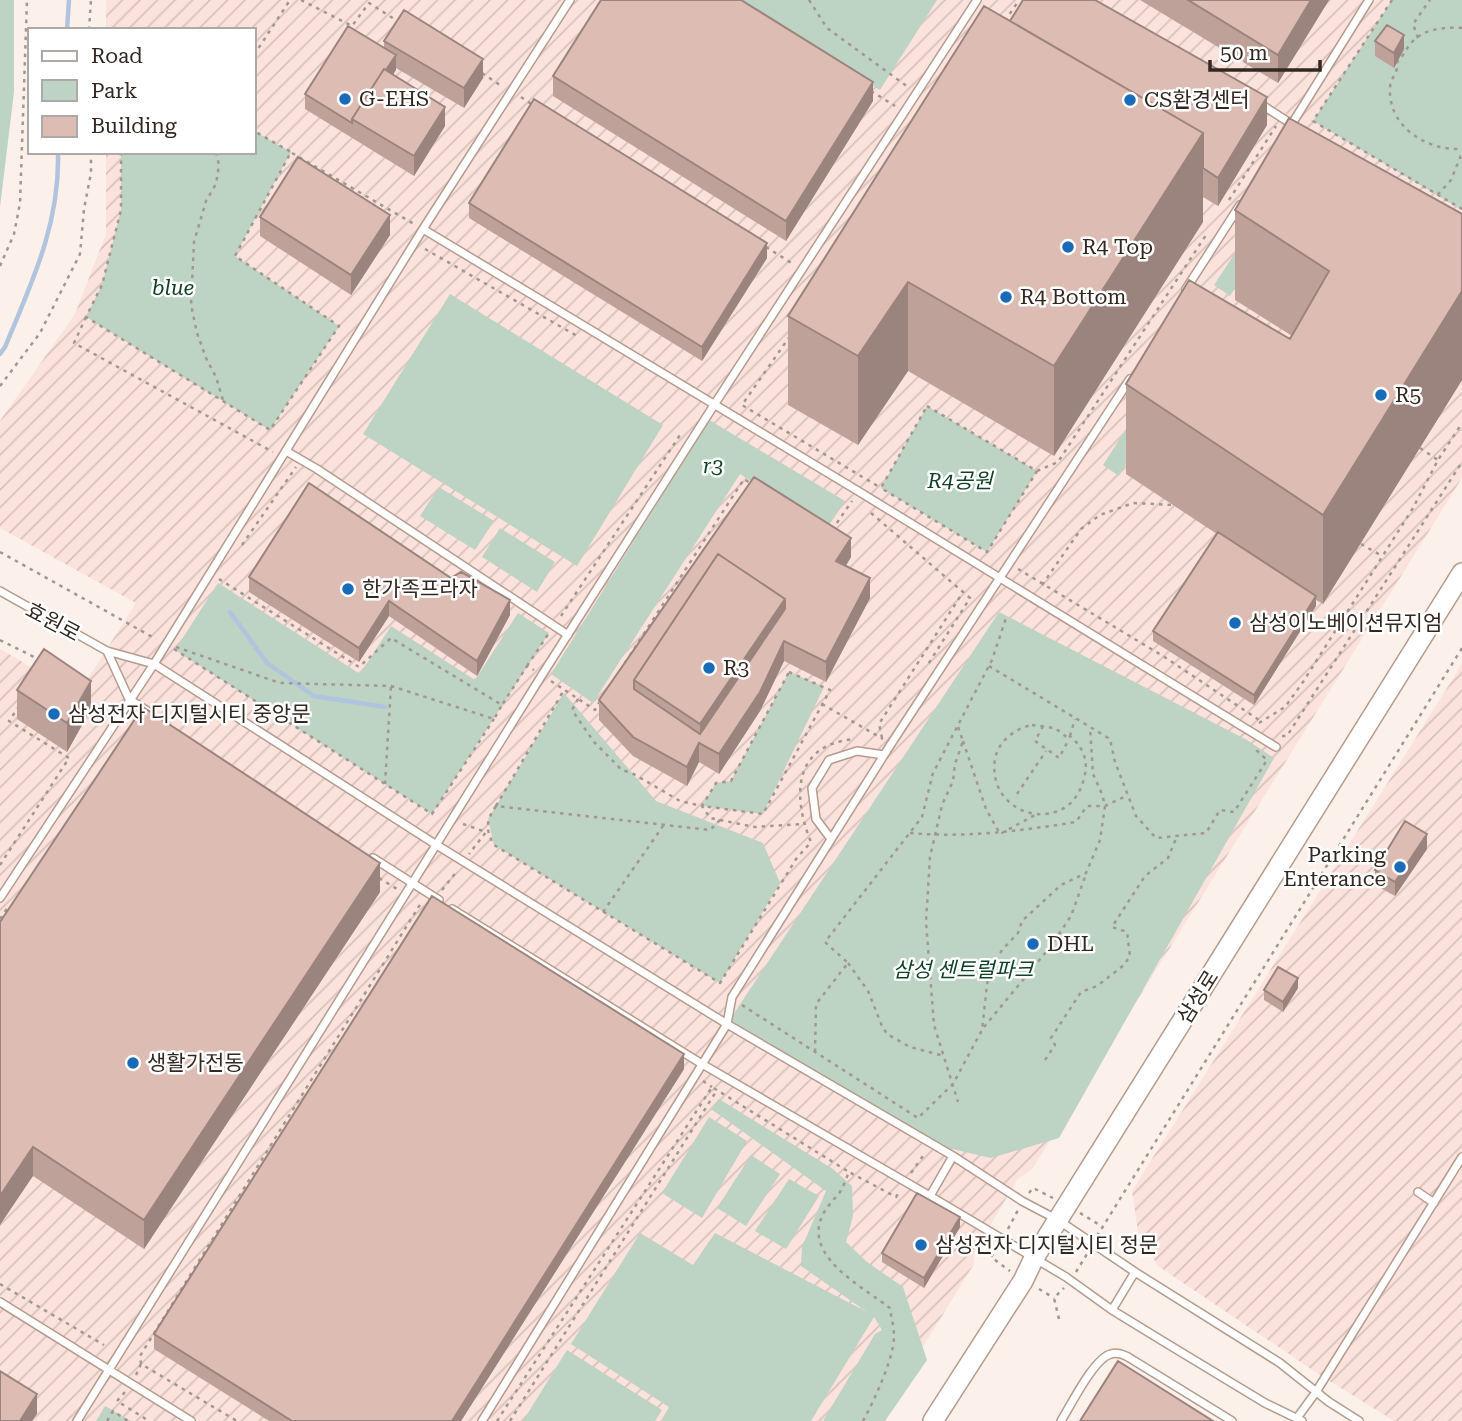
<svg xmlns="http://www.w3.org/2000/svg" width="1462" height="1421" font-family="'Roboto Serif','Noto Sans KR',serif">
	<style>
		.industrial { fill: url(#industrial-furrows) }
		.park { fill: #bdd3c4 }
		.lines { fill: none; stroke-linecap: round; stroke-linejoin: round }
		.stream { stroke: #b0c5dd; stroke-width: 4.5 }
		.service-casing { stroke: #b59c8c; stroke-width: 10 }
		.tertiary-casing { stroke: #b59c8c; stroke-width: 22 }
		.path { stroke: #a29791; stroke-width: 2.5; stroke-dasharray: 3.5 5; stroke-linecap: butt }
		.service { stroke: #fff; stroke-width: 7 }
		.tertiary { stroke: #fff; stroke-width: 19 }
		.wall { fill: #bea29a }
		.shaded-wall { fill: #9b847d }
		.building { fill: #ddbcb3; stroke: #9b847d; stroke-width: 2; fill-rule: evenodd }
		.poi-dot { fill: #196bb9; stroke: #fff; stroke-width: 2.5 }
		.labels { text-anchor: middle; stroke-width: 5; stroke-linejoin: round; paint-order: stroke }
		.poi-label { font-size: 21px; fill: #322822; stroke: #fff; text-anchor: start }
		.park-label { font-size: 21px; font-style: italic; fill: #104227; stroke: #fff }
		.street-label { font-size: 21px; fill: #322822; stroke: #fff }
	</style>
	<defs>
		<pattern id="industrial-furrows" width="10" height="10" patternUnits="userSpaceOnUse" patternTransform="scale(1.75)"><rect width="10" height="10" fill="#fce2dc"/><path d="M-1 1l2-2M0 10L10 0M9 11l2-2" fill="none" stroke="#d8c2bc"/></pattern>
	</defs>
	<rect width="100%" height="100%" fill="#fbf0ea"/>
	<!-- industrial -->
	<path class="industrial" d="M106 0H1462V478L1033 1168 1017 1180 974 1253V1264L877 1421H0V649L78 694 136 603 0 528V421L75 314 106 234V152H254V30H106Z
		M1462 664V1421H1394L1320 1375 1158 1266 1138 1232 1132 1191Z"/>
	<!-- park -->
	<path class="park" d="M0 0H14V92L0 207Z
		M738 0H937L880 90Z
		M1392 0H1462V210L1313 121Z
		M254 131 291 152 235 256 339 326 270 430 86 317 102 285 121 210V152H254Z
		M1271 198 1285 206 1230 296 1214 285Z
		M450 294 663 425 577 566 363 434Z
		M1156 382 1169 391 1119 476 1103 465Z
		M927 406 1037 471 987 552 881 488Z
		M709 420 845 501 826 530 740 474 593 703 551 674Z
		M439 487 494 521 475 550 420 516Z
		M500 528 555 562 537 592 482 557Z
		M218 583 360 674 391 626 475 680 518 613 549 633 432 814 175 650Z
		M999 612 1247 740 1274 758 1059 1138 991 1158 931 1144 727 1024Z
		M789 672 824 687 763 814 702 806 716 783 731 781Z
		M564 693 656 801 763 843 780 883 720 983 494 845 488 819Z
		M719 1099 833 1169 852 1186 853 1216 846 1242 867 1262 903 1287 927 1360 885 1421H823L875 1334 882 1330 874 1317 811 1421H661L669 1407 571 1344 640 1233 693 1265 715 1233 867 1312 801 1266 802 1247 826 1191 711 1109Z
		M709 1117 747 1141 702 1218 662 1193Z
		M751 1155 780 1174 746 1226 717 1208Z
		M789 1179 819 1196 786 1249 755 1231Z
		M567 1350 662 1410 655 1421H523Z
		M105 1406 131 1421H96Z"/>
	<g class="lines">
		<!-- stream -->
		<path class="stream" d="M67 30 69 0
			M0 354 5 347C32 282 60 224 58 152
			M230 612 267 663 314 696 385 707"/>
		<defs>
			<path id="service" d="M1259 103 1293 125
				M1290 127 1369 0
				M423 229 858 491 1276 747
				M1186 289 1240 205
				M286 451 317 469 568 635
				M0 591 107 651 154 664 435 844 727 1024 953 1156 1022 1201 1058 1220 1135 1272 1280 1363 1329 1402 1359 1421
				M107 651 129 699 149 712
				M831 839 816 819 812 788 829 760 857 751 884 755
				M373 858 439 900
				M0 898 154 664 423 229 570 0
				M452 909 702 1064 930 1196 1066 1277 1112 1310 1161 1340 1265 1403 1302 1421
				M1418 1192 1434 1203
				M930 1196 953 1156
				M0 1302 191 1421
				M1112 1310 1135 1272
				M1297 1418 1316 1392 1462 1157
				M77 1421 542 675 714 405 977 0
				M482 1421 727 1024 732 997 891 744 1130 379
				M1061 1421C1071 1405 1094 1358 1111 1354 1117 1352 1122 1354 1128 1357L1232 1421"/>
			<path id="tertiary" d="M933 1421 1023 1281 1034 1258 1462 573"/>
		</defs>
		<!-- service casing -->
		<use href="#service" class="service-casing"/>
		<!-- tertiary casing -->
		<use href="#tertiary" class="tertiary-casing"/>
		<!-- path -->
		<path class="path" d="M301 0 352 26 369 3 399 22
			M809 0 827 28 908 87
			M1392 0 1313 121 1462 209
			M1005 21 1019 0
			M1462 28C1446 27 1427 28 1414 40 1407 46 1404 56 1397 62 1399 73 1390 78 1390 88 1388 127 1427 151 1462 149
			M89 30 91 0
			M1418 38 1413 24 1430 0
			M254 55 290 0
			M482 73 503 87
			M871 91 895 106
			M521 97 533 105
			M121 152V210L102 285 86 317 270 430 339 326 235 256 291 152 254 131
			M216 152 219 165 216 184 206 201 194 242 191 305 197 333 206 358 216 377 223 400
			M292 153 414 224
			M1229 200 1276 126
			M1432 201 1451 180 1462 153
			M766 247 793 264
			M425 249 577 336
			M0 266 14 234 20 203 27 0
			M86 317 74 343 273 452
			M790 336 742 405 881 488
			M0 386 40 333 80 254 84 209 91 173V152
			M927 406 1037 471 987 552 881 488Z
			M1420 448 1438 460
			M1037 471 1058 462 1208 232
			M871 513 970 598 927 666
			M832 530 852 501
			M1361 544 1382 556
			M242 545 296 467
			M0 552 156 639
			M1018 569 1163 656 1259 720
			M219 579 359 667 391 638 502 705 527 666 534 670
			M1042 585 1081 529 1100 515 1133 503 1174 505
			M561 616 682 432
			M0 640 40 660
			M176 647 280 683 391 686 494 719 502 705
			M174 649 432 814 494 719
			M625 663 744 479 750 483
			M527 666 549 633
			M989 666 1110 739 1115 762 1136 816 1156 838 1206 833 1220 810 1234 812 1267 760 1254 748
			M789 672 830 690 763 814 702 806 716 783 731 781Z
			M551 681 595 710 600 701
			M578 699 572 710 594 742 622 770 632 773 680 801 702 806 710 818 755 827 802 824
			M822 704 883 739
			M1259 723 1285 707 1303 682 1413 508 1438 460 1462 423
			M1032 725 1055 728 1069 739 1070 736C1083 747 1089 761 1084 778 1071 837 986 819 995 759 998 741 1016 728 1032 725Z
			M1043 726 1035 741 1059 758 1069 739
			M958 727 963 741 955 764 953 781 942 805 930 857 926 922 934 1025 958 1102
			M1070 736 1075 719
			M1282 736H1287L1462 462
			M882 738 879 724 963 592
			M963 741 986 809 1000 834 1035 815
			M385 784 391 686
			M1017 794 1046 751
			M496 806 564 690
			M720 820 710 830 496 806C486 821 485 829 494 845L720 983 796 859 811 842C792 796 793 744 855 739
			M463 824 486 832 469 854
			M910 833C968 838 1019 831 1076 822L1087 806H1105L1126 796
			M0 865 69 758 9 721 18 708
			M379 878 397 889
			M442 890 457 871
			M603 912 663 826
			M0 919 8 907
			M848 963 868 991 882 1026 887 1034 910 1047 944 1056
			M742 1005 918 1118 953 1084 982 1030 988 976 1002 950 1018 933 1022 921 1061 885 1086 873 1100 840 1105 806 1102 794 1093 774 1090 727
			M984 1027 1051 946 1071 916 1086 874
			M815 1052 816 1004 848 963 825 942 922 817 933 773 992 660 1007 615
			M1045 1060 1055 1045 1051 1038 1081 992 1097 986 1124 965 1130 956 1127 932 1112 927 1145 876 1168 858 1177 836
			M703 1081 712 1087
			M911 1173 925 1153
			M1029 1193 1033 1188 1053 1198
			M1080 1213 1103 1227
			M1008 1229 1018 1210
			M1097 1236 1462 648
			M998 1247 991 1257 1010 1271
			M1076 1272 1087 1254
			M0 1284 104 1345
			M1039 1289 1054 1298
			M1059 1319 1054 1298 1064 1288
			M141 1364 140 1356 421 903 423 904
			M136 1375 141 1364 237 1421
			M125 1392 117 1401 149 1421
			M107 1421 113 1411 128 1421
			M497 1421 712 1087 849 1172
			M510 1421 717 1090
			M863 1421C874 1401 894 1358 894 1336 894 1327 891 1317 890 1308 864 1288 806 1258 821 1219 824 1209 834 1200 840 1192 844 1186 846 1178 849 1172L896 1197 900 1191"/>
		<!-- service -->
		<use href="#service" class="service"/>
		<!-- tertiary -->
		<use href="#tertiary" class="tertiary"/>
	</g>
	<!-- wall -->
	<path class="wall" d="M1140 0H1329L1278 83Z
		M1010 21 1267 125 1218 206 1203 197V222L1054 456 908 371 858 445 788 405V316Z
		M384 41 483 78 464 108 396 68 393 75 445 126 414 176 305 109V94L384 48Z
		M1375 41 1404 49 1394 68 1375 56Z
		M553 76 873 101 786 241 553 96Z
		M469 203 767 258 702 361 469 218Z
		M1235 210 1462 214V380L1323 604 1316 600V606L1254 705 1153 641V631L1217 534 1126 474V384L1290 339 1292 336 1235 300Z
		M260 217 390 235 351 295 260 236Z
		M851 557 846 566 870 598 826 682 784 661 760 711 719 774 699 762 687 786 633 756 599 720V700Z
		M249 577 451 578 510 615 477 676 389 616 359 662 249 592Z
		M17 690 91 709 67 752 17 719Z
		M1427 849 1395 896 1375 885V870Z
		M380 892 144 1249 33 1176 0 922Z
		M1298 988 1283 1012 1264 1000V990Z
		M684 1069 461 1421H269L154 1349V1334Z
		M960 1227 924 1288 882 1262V1253Z"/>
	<!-- shaded-wall -->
	<path class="shaded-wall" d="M1311 0H1329L1278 83V55Z
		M1404 35V49L1394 68V53Z
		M396 55V70L361 124 354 120Z
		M483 59V78L464 108V88Z
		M873 82V101L786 241V221Z
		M1267 97V125L1218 206V178Z
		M445 107V126L414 176V156Z
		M1203 133V222L1054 456V366Z
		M390 215V235L351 295V275Z
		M767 243V258L702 361V347Z
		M908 282V371L858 445V356Z
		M1462 291V380L1323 604V515Z
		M851 538V557L836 581V561Z
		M870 578V598L826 682V662Z
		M1316 596V606L1254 705V695Z
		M785 599V628L700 743V724Z
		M510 600V615L477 676V661Z
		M389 601V616L359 662V648Z
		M784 641V661L760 711 719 774V754Z
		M91 681V709L67 752V723Z
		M699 743V762L687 786V767Z
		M1427 834V849L1395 896V882Z
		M380 863V892L144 1249V1220Z
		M1298 978V988L1283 1012V1002Z
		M684 1054V1069L461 1421H452Z
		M33 1147V1176L0 1225V1196Z
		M960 1217V1227L924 1288V1278Z
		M37 1394V1414L32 1421H20Z"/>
	<!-- building -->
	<path class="building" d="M601 0H741L873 82 786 221 553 76Z
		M1023 0H1095L1267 97 1218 178 1203 168V133L1010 21Z
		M1188 0H1311L1278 55Z
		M984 6 1203 133 1054 366 908 282 858 356 788 316Z
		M404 10 483 59 464 88 384 41Z
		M1387 25 1404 35 1394 53 1375 41Z
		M348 26 396 55 386 70 384 69 352 119V123L305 94Z
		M384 69 445 107 414 156 352 119Z
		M534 99 767 243 702 347 469 203Z
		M1289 118 1462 214V291L1323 515 1126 384 1189 280 1290 339 1329 271 1235 210Z
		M298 157 390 215 351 275 260 217Z
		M754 477 851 538 836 561 870 578 826 662 784 641 760 692 719 754 699 743 687 767 633 737 599 700ZM718 554 785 599V609L700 734 634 689V680Z
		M309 483 451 578 461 572 510 600 477 661 389 601 359 648 249 577Z
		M1218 532 1316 596 1254 695 1153 631Z
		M718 554 785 599 700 724 634 680Z
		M44 649 91 681 67 723 17 690Z
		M143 707 380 863 144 1220 33 1147 0 1196V922Z
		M1405 821 1427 834 1395 882 1375 870Z
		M432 896 684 1054 452 1421H292L154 1334Z
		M1278 967 1298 978 1283 1002 1264 990Z
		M917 1193 960 1217 924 1278 882 1253Z
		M1118 1361 1213 1421H1080Z
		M0 1371 37 1394 20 1421H0Z"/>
	<!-- markers -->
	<g class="poi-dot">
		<circle cx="345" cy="99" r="7"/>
		<circle cx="1130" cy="100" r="7"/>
		<circle cx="1068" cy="247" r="7"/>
		<circle cx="1006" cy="297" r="7"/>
		<circle cx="1381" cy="395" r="7"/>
		<circle cx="348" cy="589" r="7"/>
		<circle cx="1235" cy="623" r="7"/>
		<circle cx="709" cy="668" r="7"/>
		<circle cx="54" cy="714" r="7"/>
		<circle cx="1400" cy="867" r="7"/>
		<circle cx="1033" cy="944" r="7"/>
		<circle cx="133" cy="1063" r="7"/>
		<circle cx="921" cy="1245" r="7"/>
	</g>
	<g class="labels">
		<!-- poi labels -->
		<g class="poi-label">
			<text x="359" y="106">G-EHS</text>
			<text x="1144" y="107">CS환경센터</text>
			<text x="1082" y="254">R4 Top</text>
			<text x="1020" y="304">R4 Bottom</text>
			<text x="1395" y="402">R5</text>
			<text x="362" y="596">한가족프라자</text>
			<text x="1249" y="630">삼성이노베이션뮤지엄</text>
			<text x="723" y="675">R3</text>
			<text x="68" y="721">삼성전자 디지털시티 중앙문</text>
			<text x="1386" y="862" text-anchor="end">Parking<tspan x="1386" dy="24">Enterance</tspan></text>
			<text x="1047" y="951">DHL</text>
			<text x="147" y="1070">생활가전동</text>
			<text x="935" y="1252">삼성전자 디지털시티 정문</text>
		</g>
		<!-- park labels -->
		<g class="park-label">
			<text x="173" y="295">blue</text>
			<text x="713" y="473">r3</text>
			<text x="960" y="488">R4공원</text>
			<text x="963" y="977">삼성 센트럴파크</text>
		</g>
		<!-- street labels -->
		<g class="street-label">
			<text transform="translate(53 622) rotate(28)" y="7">효원로</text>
			<text transform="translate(1198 997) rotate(-58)" y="7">삼성로</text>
		</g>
	</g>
	<!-- legend -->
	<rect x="28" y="28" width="228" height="126" fill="#ffffff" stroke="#ada9a7" stroke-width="2"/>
	<rect x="42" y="51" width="35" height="10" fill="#ffffff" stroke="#ada9a7" stroke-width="2"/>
	<text x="91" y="63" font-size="21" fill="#322822">Road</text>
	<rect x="42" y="80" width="35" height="21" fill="#bdd3c4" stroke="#ada9a7" stroke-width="2"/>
	<text x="91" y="98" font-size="21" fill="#322822">Park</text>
	<rect x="42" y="116" width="35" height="21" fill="#ddbcb3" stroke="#ada9a7" stroke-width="2"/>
	<text x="91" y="133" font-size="21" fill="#322822">Building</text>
	<!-- scale -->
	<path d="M1210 60v10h110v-10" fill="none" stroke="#322822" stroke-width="3.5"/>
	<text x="1220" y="60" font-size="21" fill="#322822" stroke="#ffffff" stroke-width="5" paint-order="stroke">50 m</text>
</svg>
